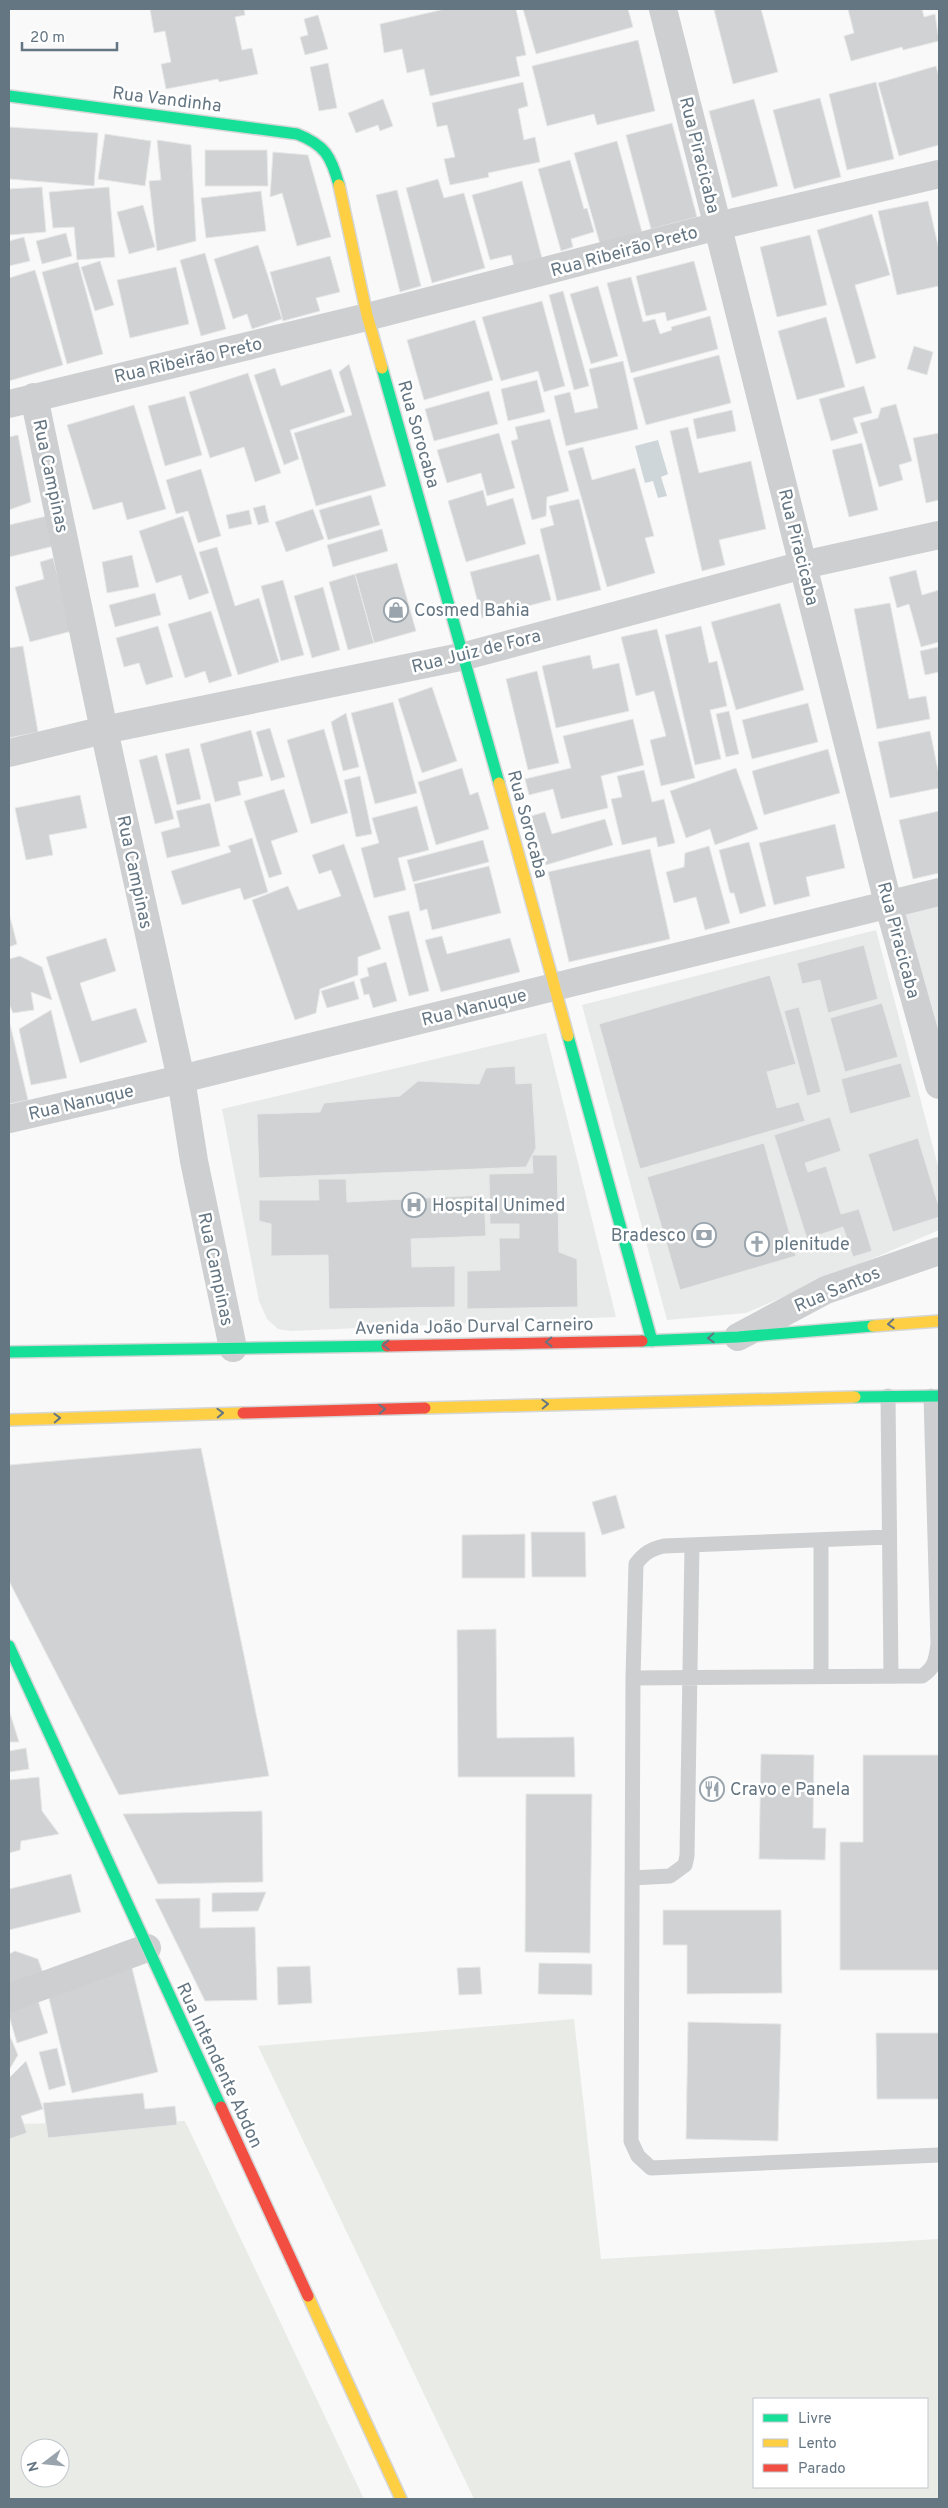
<svg xmlns="http://www.w3.org/2000/svg" width="948" height="2508" font-family="Overpass,sans-serif">
	<style>
		.built { fill: #e8e9e9 }
		.green { fill: #e8ebe6; fill-rule: evenodd }
		.water { fill: #ced6d9 }
		.building { fill: #d0d2d3; stroke: #e8e8e8 }
		.lines { fill: none; stroke-linecap: round; stroke-linejoin: round }
		.fast-casing { stroke: #d5d6d7; stroke-width: 14 }
		.slow-casing { stroke: #d5d6d7; stroke-width: 14 }
		.jam-casing { stroke: #d5d6d7; stroke-width: 14 }
		.lane { stroke: #cecfd0; stroke-width: 15 }
		.street { stroke: #cecfd0; stroke-width: 28 }
		.fast { stroke: #16e098; stroke-width: 11 }
		.slow { stroke: #ffcf43; stroke-width: 11 }
		.jam { stroke: #f24e42; stroke-width: 11 }
		.oneway { stroke: #657683 }
		.labels { text-anchor: middle; stroke-width: 5; stroke-linejoin: round; paint-order: stroke }
		.street-label { font-size: 18px; fill: #657683; stroke: #fff }
		.poi-label { font-size: 18px; fill: #657683; stroke: #fff; text-anchor: start }
	</style>
	<rect width="100%" height="100%" fill="#f9f9f9"/>
	<!-- built -->
	<path class="built" d="M939 904V1051L902 912Z
		M876 930 939 1170V1230L746 1313 667 1320 582 1005Z
		M546 1033 616 1317 291 1331 278 1329 267 1319 259 1301 222 1109Z"/>
	<!-- green -->
	<path class="green" d="M574 2019 601 2259 939 2239V2499H474L258 2046ZM754 2399H927V2487H754Z
		M185 2121 364 2499H9V2124ZM30 2448H60V2478H30Z"/>
	<!-- water -->
	<path class="water" d="M658 440 668 474 661 477 667 496 658 498 653 481 645 483 635 446Z"/>
	<!-- building -->
	<path class="building" d="M150 9H244L245 15 235 17 242 50 252 48 258 74 219 82 218 79 166 89 161 64 171 62 165 31 154 33Z
		M445 9H516L526 55 516 57 520 76 430 96 424 69 407 73 402 49 384 53 380 24Z
		M523 9H628L633 27 536 54Z
		M720 9H761L778 72 733 84 714 10Z
		M848 9H922L924 17 935 14 939 41 903 50 902 47 851 61 844 36 854 33Z
		M318 15 328 49 305 55 300 37 308 35 304 19Z
		M638 40 655 111 597 125 594 114 547 126 532 66Z
		M328 63 337 108 319 111 310 67Z
		M936 66 939 77V145L899 156 878 83Z
		M523 82 528 106 518 109 524 140 535 137 540 162 488 173 489 177 450 185 444 159 455 157 447 125 437 127 432 103Z
		M876 82 894 159 847 170 829 94Z
		M820 98 841 177 794 189 773 110Z
		M383 99 393 126 380 131 378 125 356 133 348 113Z
		M754 99 778 186 732 198 709 111Z
		M672 123 697 217 651 229 626 135Z
		M9 127 98 133 94 186 9 179Z
		M105 134 151 141 145 186 98 179Z
		M157 140 191 145 196 241 157 251 149 181 161 180Z
		M617 141 642 232 600 244 574 153Z
		M205 150H267L268 186H205Z
		M273 152 308 155 331 237 297 246 282 193 270 197Z
		M570 160 584 209 587 208 594 232 571 239 573 247 561 251 538 169Z
		M438 179 444 198 464 193 485 268 432 283 406 188Z
		M522 181 542 258 514 266 511 255 490 260 472 195Z
		M42 187 46 232 9 235V189Z
		M109 187 115 257 77 260 74 227 53 228 49 192Z
		M397 190 421 286 400 292 376 195Z
		M261 191 266 231 206 238 201 198Z
		M928 201 939 250V286L897 295 878 211Z
		M143 205 155 247 129 254 117 212Z
		M872 214 890 275 855 285 876 358 856 364 817 230Z
		M66 233 72 256 42 264 36 241Z
		M810 235 827 305 777 317 760 247Z
		M24 237 30 261 9 266V241Z
		M258 245 282 319 252 329 247 314 233 319 214 259Z
		M205 253 226 329 201 336 180 260Z
		M330 256 340 292 316 298 320 311 283 321 270 272Z
		M100 261 114 305 95 311 81 267Z
		M694 261 707 310 667 321 665 312 646 316 636 276Z
		M78 262 103 354 67 364 42 272Z
		M176 267 189 324 130 338 117 280Z
		M35 270 63 365 9 381V278Z
		M631 277 643 322 655 319 660 334 672 330 671 327 710 316 718 349 631 373 607 283Z
		M598 286 618 356 591 364 570 294Z
		M563 291 589 386 574 390 549 295Z
		M542 301 565 386 544 392 538 371 501 381 482 317Z
		M826 317 845 387 797 400 778 331Z
		M475 320 493 380 424 400 407 340Z
		M914 346 933 352 927 375 907 369Z
		M719 355 731 403 646 425 633 378Z
		M623 361 638 429 566 446 554 396 570 392 575 413 598 408 589 369Z
		M349 364 386 486 316 506 294 433 352 415 339 372Z
		M275 368 281 386 331 369 345 412 290 430 299 459 284 465 254 375Z
		M248 373 281 473 255 482 244 447 210 458 189 392Z
		M537 380 545 412 508 421 501 389Z
		M864 386 872 413 853 418 858 433 831 441 819 399Z
		M489 391 498 424 434 441 425 409Z
		M185 396 202 455 165 466 148 406Z
		M896 404 912 461 899 465 903 480 879 487 860 423 878 418 881 408Z
		M134 405 166 509 127 520 122 502 93 510 67 425Z
		M732 410 736 431 697 439 693 419Z
		M550 419 569 491 547 497 546 516 532 520 511 441 518 439 515 427Z
		M688 427 699 473 751 461 766 529 719 540 725 565 702 571 670 431Z
		M499 433 515 488 487 496 481 473 447 483 437 450Z
		M939 433V500L926 503 913 438Z
		M18 435 31 502 9 510V437Z
		M862 443 878 510 849 517 832 450Z
		M583 447 592 480 635 468 654 536 645 538 655 573 607 587 568 451Z
		M201 469 221 536 198 543 188 511 176 514 166 480Z
		M483 490 487 506 513 498 526 544 466 562 448 501Z
		M371 495 380 525 328 540 319 510Z
		M579 499 601 590 557 601 540 529 554 525 549 506Z
		M265 505 269 522 258 525 253 508Z
		M313 509 324 539 286 552 275 522Z
		M249 510 252 524 229 529 226 515Z
		M47 516 54 546 9 557V525Z
		M183 516 209 593 189 600 181 575 156 583 139 531Z
		M382 529 388 551 333 567 327 545Z
		M217 547 235 606 259 598 279 662 238 675 199 552Z
		M539 554 551 600 482 618 470 572Z
		M132 555 139 587 107 593 102 562Z
		M53 558 72 631 30 642 15 587 44 579 40 562Z
		M397 563 416 631 374 643 355 574Z
		M916 570 922 595 939 590V642L921 647 909 604 897 608 889 577Z
		M355 574 374 643 348 650 329 582Z
		M283 580 304 655 281 661 261 586Z
		M323 587 340 650 312 658 294 596Z
		M155 593 161 615 115 627 109 605Z
		M780 603 804 690 736 710 711 622Z
		M890 603 909 699 926 696 930 719 877 729 854 609Z
		M211 611 232 676 209 683 205 671 185 678 168 624Z
		M158 626 173 677 146 685 139 663 124 667 116 638Z
		M701 626 709 663 717 661 727 706 710 710 721 759 695 765 665 635Z
		M657 629 695 778 661 786 650 740 666 736 654 691 636 696 621 637Z
		M23 646 38 732 9 738V648Z
		M938 647 939 672 925 675 920 651Z
		M590 655 593 669 619 663 629 711 556 728 542 666Z
		M537 671 559 763 528 770 506 679Z
		M432 687 457 761 422 773 398 699Z
		M393 702 417 793 375 804 351 713Z
		M808 703 818 742 752 759 742 720Z
		M729 711 739 754 726 757 716 714Z
		M346 713 359 767 343 771 331 722Z
		M633 719 644 765 601 776 608 808 561 819 553 789 529 795 525 779 571 768 563 736Z
		M270 728 285 777 271 781 256 732Z
		M324 729 348 813 311 824 287 740Z
		M251 730 263 776 238 782 241 795 215 802 200 744Z
		M930 731 939 775V788L890 798 878 742Z
		M189 748 201 799 177 805 165 754Z
		M828 749 840 793 764 815 752 771Z
		M157 755 174 819 155 824 139 760Z
		M462 768 470 795 478 792 489 829 436 845 418 782Z
		M736 768 758 829 715 845 710 829 686 838 670 791Z
		M644 770 652 802 664 799 675 843 658 847 656 837 622 845 611 799 622 797 617 776Z
		M360 776 372 834 356 837 344 780Z
		M284 789 298 832 271 841 282 874 269 878 244 801Z
		M80 795 87 828 49 835 53 855 26 860 15 808Z
		M210 803 220 846 167 858 161 832 180 827 176 811Z
		M417 806 429 850 398 858 406 890 374 898 361 848 379 843 372 818Z
		M939 811V873L913 879 899 820Z
		M545 812 552 834 605 819 613 845 546 865 531 816Z
		M835 824 845 868 806 877 810 896 774 905 759 843Z
		M252 838 268 892 244 900 240 888 182 905 171 871 231 852 228 846Z
		M483 840 489 862 413 882 407 860Z
		M749 842 766 906 740 914 734 893H730L719 850Z
		M344 844 381 949 358 957V975L320 989 316 1013 295 1020 252 900 288 886 298 910 341 896 331 870 319 874 312 855Z
		M709 846 730 923 705 930 696 897 674 903 666 872 684 867 685 853Z
		M650 849 670 939 569 962 548 872Z
		M489 866 501 913 432 930 427 909 420 911 414 884Z
		M409 911 429 991 409 996 388 916Z
		M9 913 17 944 9 947Z
		M442 936 447 954 510 938 520 972 441 992 425 940Z
		M106 938 116 971 80 983 92 1021 136 1008 147 1042 80 1063 46 957Z
		M864 945 878 999 828 1013 820 980 802 984 797 963Z
		M20 956 42 967 52 1000 31 992 34 1010 13 1013 9 1004V959Z
		M386 962 397 1001 373 1008 369 994 364 995 360 979 369 976 367 968Z
		M770 975 796 1064 767 1072 777 1108 799 1102 805 1121 640 1169 599 1024Z
		M354 981 359 999 327 1008 321 991Z
		M882 1003 898 1057 845 1072 830 1018Z
		M799 1007 821 1092 807 1096 784 1011Z
		M51 1010 67 1078 31 1085 19 1029Z
		M9 1020 28 1100 9 1104Z
		M901 1063 911 1097 850 1114 841 1079Z
		M515 1066 516 1084 532 1083 536 1148 526 1167 259 1178 257 1114 320 1112 324 1103 400 1096 418 1081 479 1084 486 1068Z
		M830 1117 841 1151 805 1163 808 1172 826 1166 841 1214 859 1209 872 1251 853 1257 843 1227 807 1239 774 1135Z
		M918 1138 939 1207V1217L893 1232 868 1154Z
		M764 1143 796 1256 680 1290 647 1177Z
		M532 1155H557L559 1252 577 1259 578 1307 467 1309V1271L500 1270 499 1238H519V1224H490L489 1174 533 1173Z
		M318 1179H346L347 1202 484 1195 486 1236 411 1239 412 1267 455 1266V1307L329 1309 328 1255 271 1256V1224L259 1221V1200H319Z
		M201 1448 269 1776 119 1795 9 1581V1465Z
		M616 1495 625 1528 602 1535 592 1502Z
		M531 1532H585L586 1577H532Z
		M525 1534V1578H462V1535Z
		M496 1629 497 1738 574 1737 575 1777H458L457 1630Z
		M9 1710 19 1742H9Z
		M26 1748 29 1769 9 1772V1751Z
		M761 1754 814 1755 813 1828H826L825 1860 759 1859Z
		M863 1755H939V1970H840V1842H863Z
		M39 1777 42 1811 59 1834 21 1841 20 1850 9 1853V1780Z
		M526 1794H592L590 1953 525 1952Z
		M262 1811 263 1882 158 1884 123 1814Z
		M71 1874 81 1912 9 1930V1889Z
		M266 1892 258 1911 212 1912V1893Z
		M200 1898V1928L255 1927 257 2000 205 2001 155 1899Z
		M663 1910H781L782 1993 687 1994V1945H663Z
		M15 1951 38 1959 44 1976 9 1988V1954Z
		M539 1963 592 1964V1995L538 1994Z
		M131 1964 158 2072 72 2093 46 1986Z
		M310 1966 312 2003 278 2005 277 1967Z
		M480 1967 482 1994 459 1995 457 1968Z
		M36 1994 48 2033 17 2043 9 2016V2002Z
		M688 2022 781 2024 778 2141 686 2139Z
		M876 2033H939V2099H877Z
		M9 2034 18 2055 9 2070Z
		M57 2048 66 2085 49 2090 39 2052Z
		M26 2061 43 2109 21 2116 27 2133 9 2139V2078Z
		M143 2093 145 2109 175 2106 177 2125 48 2138 43 2103Z"/>
	<g class="lines">
		<defs>
			<path id="fast" d="M9 96 297 134C325 145 331 156 339 185
				M382 368 499 783
				M568 1036 652 1341
				M642 1341 738 1337 873 1326
				M9 1352 387 1346
				M855 1397 939 1396
				M9 1646 221 2107"/>
			<path id="slow" d="M339 185 367 315 382 368
				M499 783 568 1036
				M873 1326 939 1321
				M425 1408 855 1397
				M9 1420 243 1413
				M308 2296 401 2499"/>
			<path id="jam" d="M387 1346 642 1341
				M243 1413 425 1408
				M221 2107 308 2296"/>
		</defs>
		<!-- fast casing -->
		<use href="#fast" class="fast-casing"/>
		<!-- slow casing -->
		<use href="#slow" class="slow-casing"/>
		<!-- jam casing -->
		<use href="#jam" class="jam-casing"/>
		<!-- lane -->
		<path class="lane" d="M888 1396 891 1675
			M889 1537 664 1546C651 1549 644 1553 636 1564L633 1678 631 2141 638 2156 651 2168 939 2155
			M821 1540V1675
			M633 1678 922 1676C935 1668 936 1659 938 1644L931 1396
			M632 1878 670 1876 685 1865 687 1856 692 1545"/>
		<!-- street -->
		<path class="street" d="M663 9 888 903 939 1085
			M34 397 104 730 181 1079 194 1161 233 1348
			M9 404 367 317 718 226 939 174
			M9 753 104 730 465 656 803 565 939 535
			M9 1119 181 1079 939 892
			M738 1337 826 1290 939 1251
			M9 1998 147 1948"/>
		<!-- fast -->
		<use href="#fast" class="fast"/>
		<!-- slow -->
		<use href="#slow" class="slow"/>
		<!-- jam -->
		<use href="#jam" class="jam"/>
	</g>
	<!-- one-way arrows -->
	<defs><path id="oneway-chevron" d="M-2-3.5L2.5 0L-2 3.5" fill="none" stroke-width="1.6" stroke-linecap="round" stroke-linejoin="round" transform="scale(1.25)"/></defs>
	<g class="oneway">
		<use href="#oneway-chevron" transform="translate(891 1324) rotate(175)"/>
		<use href="#oneway-chevron" transform="translate(711 1338) rotate(177)"/>
		<use href="#oneway-chevron" transform="translate(549 1342) rotate(179)"/>
		<use href="#oneway-chevron" transform="translate(386 1345) rotate(179)"/>
		<use href="#oneway-chevron" transform="translate(545 1404) rotate(-2)"/>
		<use href="#oneway-chevron" transform="translate(382 1409) rotate(-2)"/>
		<use href="#oneway-chevron" transform="translate(220 1413) rotate(-2)"/>
		<use href="#oneway-chevron" transform="translate(57 1418) rotate(-2)"/>
	</g>
	<!-- icons -->
	<defs>
		<symbol id="shop-ring" viewBox="-11 -11 22 22"><circle r="9.5" fill="#fff" stroke="#99a4ac" stroke-width="1.5"/><path d="M-5-2.5h2.3a2.7 3.5 0 0 1 5.4 0H5L5.5 6h-11ZM-1.5-2.5h3a1.5 2.3 0 0 0-3 0Z" fill="#99a4ac"/></symbol>
		<symbol id="hospital-ring" viewBox="-11 -11 22 22"><circle r="9.5" fill="#fff" stroke="#99a4ac" stroke-width="1.5"/><path d="M-5-5h3v3.5h4V-5h3V5h-3V1.5h-4V5h-3Z" fill="#99a4ac"/></symbol>
		<symbol id="bank-ring" viewBox="-11 -11 22 22"><circle r="9.5" fill="#fff" stroke="#99a4ac" stroke-width="1.5"/><path d="M-6-4H6V4H-6ZM0-2.3a2.3 2.3 0 1 0 0 4.6a2.3 2.3 0 1 0 0-4.6Z" fill="#99a4ac"/></symbol>
		<symbol id="church-ring" viewBox="-11 -11 22 22"><circle r="9.5" fill="#fff" stroke="#99a4ac" stroke-width="1.5"/><path d="M-1.2-6h2.4v3.5h3.3v2.4h-3.3V6h-2.4V-.1h-3.3v-2.4h3.3Z" fill="#99a4ac"/></symbol>
		<symbol id="restaurant-ring" viewBox="-11 -11 22 22"><circle r="9.5" fill="#fff" stroke="#99a4ac" stroke-width="1.5"/><path d="M-5-6h1v4h1v-4h1v4h1v-4h1v5L-1.5 .5V6h-2V.5L-5-1ZM5-6V6H3V1.5H1.5Q1.5-4 5-6Z" fill="#99a4ac"/></symbol>
	</defs>
	<g fill-rule="evenodd">
		<use href="#shop-ring" x="382" y="596" width="28" height="28"/>
		<use href="#hospital-ring" x="400" y="1191" width="28" height="28"/>
		<use href="#bank-ring" x="690" y="1221" width="28" height="28"/>
		<use href="#church-ring" x="743" y="1230" width="28" height="28"/>
		<use href="#restaurant-ring" x="698" y="1775" width="28" height="28"/>
	</g>
	<g class="labels">
		<!-- street labels -->
		<g class="street-label">
			<text transform="translate(167 99) rotate(7)" y="6">Rua Vandinha</text>
			<text transform="translate(700 155) rotate(76)" y="6">Rua Piracicaba</text>
			<text transform="translate(624 251) rotate(-15)" y="6">Rua Ribeirão Preto</text>
			<text transform="translate(188 360) rotate(-13)" y="6">Rua Ribeirão Preto</text>
			<text transform="translate(419 434) rotate(74)" y="6">Rua Sorocaba</text>
			<text transform="translate(51 476) rotate(78)" y="6">Rua Campinas</text>
			<text transform="translate(799 547) rotate(76)" y="6">Rua Piracicaba</text>
			<text transform="translate(476 651) rotate(-14)" y="6">Rua Juiz de Fora</text>
			<text transform="translate(528 824) rotate(75)" y="6">Rua Sorocaba</text>
			<text transform="translate(135 872) rotate(78)" y="6">Rua Campinas</text>
			<text transform="translate(899 940) rotate(75)" y="6">Rua Piracicaba</text>
			<text transform="translate(474 1007) rotate(-14)" y="6">Rua Nanuque</text>
			<text transform="translate(81 1102) rotate(-13)" y="6">Rua Nanuque</text>
			<text transform="translate(216 1269) rotate(78)" y="6">Rua Campinas</text>
			<text transform="translate(837 1289) rotate(-23)" y="6">Rua Santos</text>
			<text transform="translate(474 1326) rotate(-1)" y="6">Avenida João Durval Carneiro</text>
			<text transform="translate(220 2065) rotate(65)" y="6">Rua Intendente Abdon</text>
		</g>
		<!-- poi labels -->
		<g class="poi-label">
			<text x="414" y="616">Cosmed Bahia</text>
			<text x="432" y="1211">Hospital Unimed</text>
			<text x="686" y="1241" text-anchor="end">Bradesco</text>
			<text x="774" y="1250">plenitude</text>
			<text x="730" y="1795">Cravo e Panela</text>
		</g>
	</g>
	<!-- border -->
	<rect width="948" height="2508" fill="none" stroke="#657683" stroke-width="20"/>
	<!-- legend -->
	<rect x="753" y="2398" width="175" height="90" fill="#ffffff" stroke="#c1c8cd"/>
	<rect x="763" y="2414" width="25" height="8" fill="#16e098" stroke="#c1c8cd"/>
	<text x="798" y="2423" font-size="15" fill="#657683">Livre</text>
	<rect x="763" y="2439" width="25" height="8" fill="#ffcf43" stroke="#c1c8cd"/>
	<text x="798" y="2448" font-size="15" fill="#657683">Lento</text>
	<rect x="763" y="2464" width="25" height="8" fill="#f24e42" stroke="#c1c8cd"/>
	<text x="798" y="2473" font-size="15" fill="#657683">Parado</text>
	<!-- north arrow -->
	<g transform="translate(45 2463) rotate(254)"><circle r="24" fill="#ffffff" stroke="#c1c8cd"/>
	<path d="M0-4L9 19L0 12L-9 19Z" fill="#99a4ac"/>
	<text y="-8" font-size="14" font-weight="bold" text-anchor="middle" fill="#657683">N</text>
	</g>
	<!-- scale -->
	<path d="M22 42v8h95v-8" fill="none" stroke="#657683" stroke-width="2.5"/>
	<text x="30" y="42" font-size="15" fill="#657683" stroke="#ffffff" stroke-width="4" paint-order="stroke">20 m</text>
</svg>
